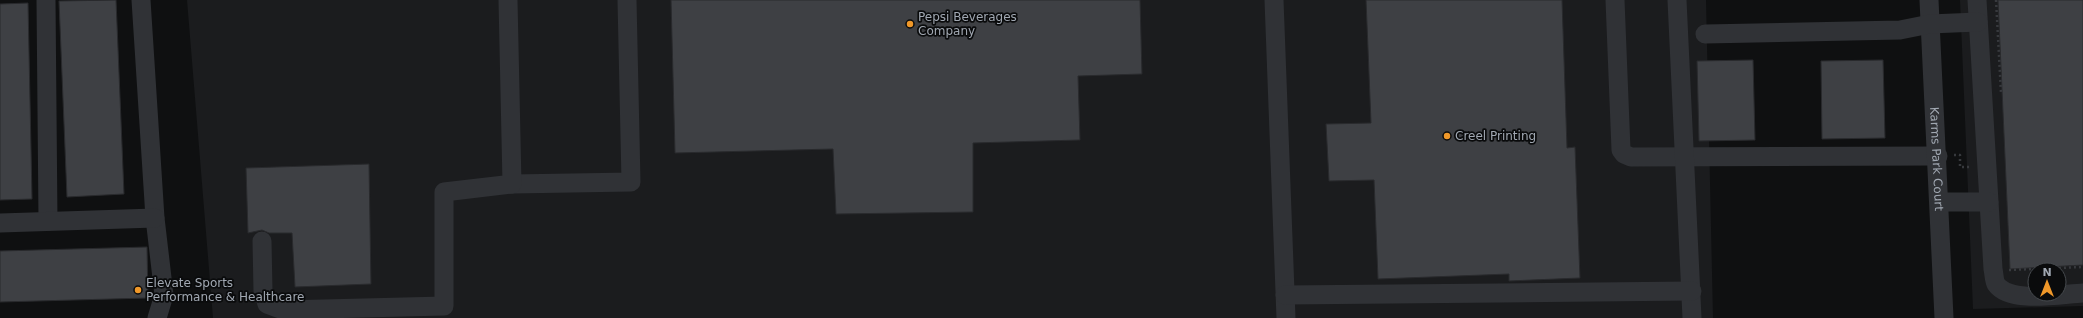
<svg xmlns="http://www.w3.org/2000/svg" width="2083" height="318" font-family="'DejaVu Sans',sans-serif">
	<style>
		.built { fill: #1b1c1e; fill-rule: evenodd }
		.building { fill: #3e4044; stroke: #292a2d }
		.lines { fill: none; stroke-linecap: round; stroke-linejoin: round }
		.path { stroke: #37393d; stroke-width: 2.5; stroke-dasharray: 2 3; stroke-linecap: butt }
		.minor { stroke: #303236; stroke-width: 19 }
		.poi-dot { fill: #f09829; stroke: #0a0b0c; stroke-width: 1.5 }
		.labels { text-anchor: middle; stroke-width: 3.5; stroke-linejoin: round; paint-order: stroke }
		.poi-label { font-size: 12px; fill: #a1a8b2; stroke: #0a0b0c; text-anchor: start }
		.street-label { font-size: 12px; fill: #a1a8b2; stroke: #0a0b0c }
	</style>
	<rect width="100%" height="100%" fill="#0f1011"/>
	<!-- built -->
	<path class="built" d="M187 0H1706L1713 318H213Z
		M1960 0H2083V306L1973 309ZM2035 270H2059V294H2035Z"/>
	<!-- building -->
	<path class="building" d="M116 0 124 194 67 197 59 1Z
		M671 0H1140L1142 74 1078 76 1080 140 973 143V212L836 214 833 149 675 153Z
		M1366 0H1562L1567 148 1575 147 1580 278 1509 281V274L1378 279 1374 180 1329 181 1326 124 1371 123Z
		M1998 0H2083V265L2010 269Z
		M28 3 32 199 0 200V4Z
		M1753 60 1755 140 1699 141 1697 61Z
		M1883 60 1885 138 1822 139 1821 61Z
		M369 164 371 284 295 287 292 233H269L262 230 248 233 246 168Z
		M147 247 148 298 0 302V251Z"/>
	<g class="lines">
		<!-- path -->
		<path class="path" d="M1996 0 2001 93
			M1954 155H1960V167H1971
			M2009 270 2083 267"/>
		<!-- minor -->
		<g class="minor">
			<path d="M46 0 48 221"/>
			<path d="M141 0 155 218 164 295 157 318"/>
			<path d="M1274 0 1286 318"/>
			<path d="M1615 0 1621 150 1624 154 1631 157 1938 156"/>
			<path d="M1677 0 1692 318"/>
			<path id="s1" d="M1929 0 1944 318"/>
			<path d="M1977 0 1993 269C1994 273 1994 280 1996 284 2010 304 2061 294 2083 293"/>
			<path d="M1705 34 1900 30 1930 24 1978 22"/>
			<path d="M512 184 631 182 627 0"/>
			<path d="M1940 202H1989"/>
			<path d="M0 223 155 218"/>
			<path d="M262 241 263 291 267 304 283 310 444 306V192L512 184 508 0"/>
			<path d="M1285 295 1692 291"/>
		</g>
	</g>
	<!-- markers -->
	<g class="poi-dot">
		<circle cx="910" cy="24" r="4"/>
		<circle cx="1447" cy="136" r="4"/>
		<circle cx="138" cy="290" r="4"/>
	</g>
	<g class="labels">
		<!-- poi labels -->
		<g class="poi-label">
			<text x="918" y="21">Pepsi Beverages<tspan x="918" dy="14">Company</tspan></text>
			<text x="1455" y="140">Creel Printing</text>
			<text x="146" y="287">Elevate Sports<tspan x="146" dy="14">Performance &amp; Healthcare</tspan></text>
		</g>
		<!-- street labels -->
		<g class="street-label">
			<text dy="4" stroke="none"><textPath href="#s1" startOffset="159">Karms Park Court</textPath></text>
		</g>
	</g>
	<!-- north arrow -->
	<g transform="translate(2047 282)"><circle r="19" fill="#0a0b0c" stroke="#464a4e"/>
	<path d="M0-3L7 15L0 10L-7 15Z" fill="#f09829"/>
	<text y="-6" font-size="11" font-weight="bold" text-anchor="middle" fill="#a1a8b2">N</text>
	</g>
</svg>
